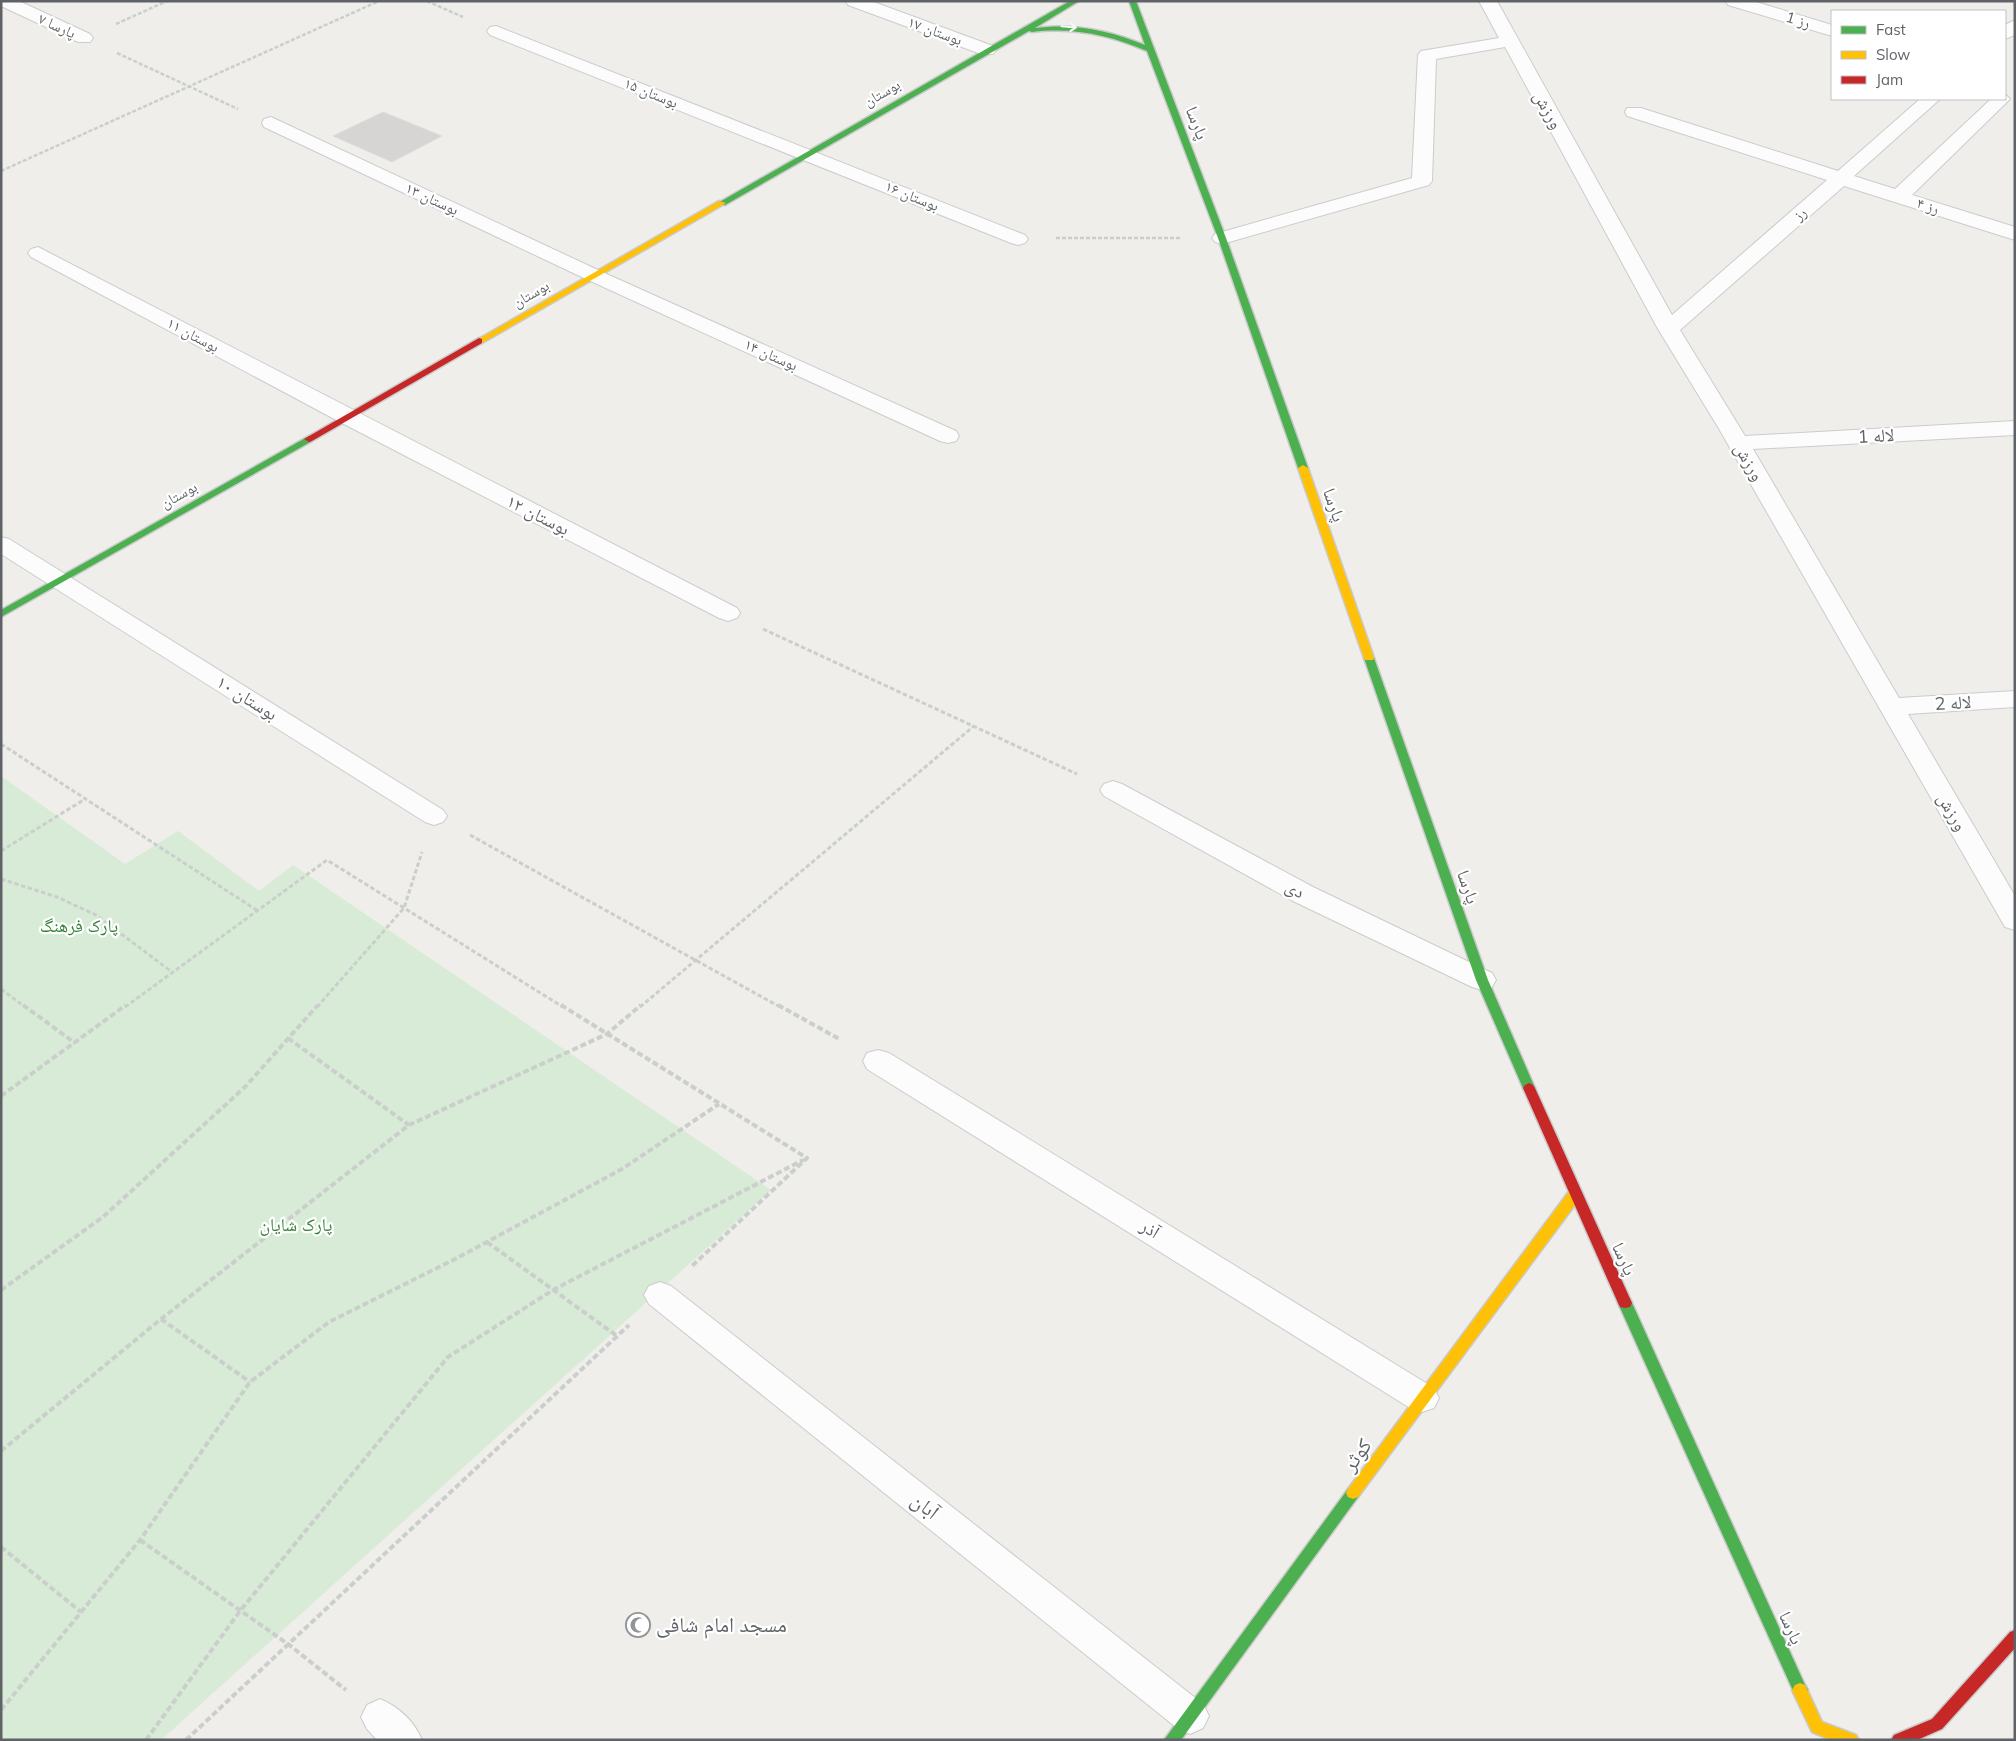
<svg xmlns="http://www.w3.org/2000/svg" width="2016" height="1741" font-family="Mulish,'Noto Naskh Arabic',sans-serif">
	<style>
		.green { fill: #d8ebd6 }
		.building { fill: #d6d5d3; stroke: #deddd9 }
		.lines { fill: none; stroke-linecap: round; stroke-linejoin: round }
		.street-casing { stroke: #cbcccc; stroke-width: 2 }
		.fast-casing { stroke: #cacacb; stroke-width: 3 }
		.slow-casing { stroke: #cacacb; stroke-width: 3 }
		.jam-casing { stroke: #cacacb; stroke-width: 3 }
		.path-far2 { stroke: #cacfcc; stroke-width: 2.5; stroke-dasharray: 4 2; stroke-linecap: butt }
		.path-far1 { stroke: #cacfcc; stroke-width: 3; stroke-dasharray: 4.5 2.5; stroke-linecap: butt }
		.path { stroke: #cacfcc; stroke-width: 4; stroke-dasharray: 6 3; stroke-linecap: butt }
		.street { fill: #fdfcfc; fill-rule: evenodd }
		.fast { fill: #4caf50; fill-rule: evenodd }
		.slow { fill: #ffc107; fill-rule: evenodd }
		.jam { fill: #c62828; fill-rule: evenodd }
		.oneway { stroke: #f6fbf6 }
		.labels { text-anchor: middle; stroke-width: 4.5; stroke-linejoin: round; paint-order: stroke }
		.far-street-label { font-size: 15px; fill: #5f6368; stroke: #fff }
		.street-label { font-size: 18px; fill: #5f6368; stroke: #fff }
		.park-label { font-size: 18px; fill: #348238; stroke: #fff }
		.near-street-label { font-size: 21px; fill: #5f6368; stroke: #fff }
		.near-poi-label { font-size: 21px; fill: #5f6368; stroke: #fff; text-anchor: start }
	</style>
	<rect width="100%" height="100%" fill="#efeeea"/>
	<!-- green -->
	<path class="green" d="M1 776 125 864 178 831 259 891 293 865 771 1190 161 1740H1Z"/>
	<!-- building -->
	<path class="building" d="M383 112 442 136 392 162 333 136Z"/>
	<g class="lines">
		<defs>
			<path id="street" d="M1 1H19L90 34 93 38 90 42H78L1 6Z
				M845 1H871L993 46 996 50 993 54H981L848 5Z
				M1479 1H1497L1672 315 1827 180 1627 116 1625 112 1627 108H1641L1838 171 1920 99H1940L1854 176 1895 189 1991 99H2005V94L2010 99 1912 195 2015 227V240L1844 186 1680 330 1745 436 2015 421V435L1753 449 1899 698 2015 691V707L1908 714 2015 896V930L2005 927 1718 427 1658 329 1505 47 1436 59 1432 181 1429 185 1222 244 1215 242 1212 238 1215 234 1412 178 1418 55 1421 51 1499 38Z
				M1725 1H1753L1832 25V36L1728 5Z
				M2015 20V35L2005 39V25Z
				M496 26 1025 235 1028 239 1025 243 1018 245 1011 243 490 35 487 31 490 27Z
				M271 117 600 271 956 431 959 436 956 441 948 443 940 441 586 279 264 127 262 123 264 119Z
				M38 247 737 608 740 613 737 618 728 621 719 618 340 422 31 257 28 253 31 249Z
				M1 537 9 539 443 810 447 816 443 822 434 825 425 822 1 554Z
				M1113 781 1122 784 1313 887 1492 973 1496 980 1492 987 1482 990 1472 987 1293 901 1104 796 1100 790 1104 784Z
				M878 1050 889 1053 1434 1388 1439 1398 1434 1408 1422 1412 1410 1408 867 1069 863 1061 867 1053Z
				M660 1282 671 1286 1203 1704 1209 1716 1203 1728 1190 1734 1177 1728 649 1304 644 1295 649 1286Z
				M380 1699C399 1707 414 1721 422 1740H377L367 1729 361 1717 367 1705Z"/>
			<path id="fast" d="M1070 1H1079L1035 28C1073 23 1109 30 1145 45L1129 1H1136L1226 238 1308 468 1306 470 1303 471 1298 468 1218 238 1147 51C1109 35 1073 27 1032 32L1029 31 725 205 718 203Z
				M309 436 312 437V441L1 617V610Z
				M1369 655 1374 658 1488 980 1535 1088 1533 1091H1525L1523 1088 1476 980 1364 658Z
				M1625 1298 1630 1299 1632 1303 1805 1685 1808 1690 1805 1695 1800 1697 1795 1695 1618 1303 1620 1299Z
				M1353 1487 1358 1489 1360 1493 1358 1497 1181 1740H1164L1348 1489Z"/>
			<path id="slow" d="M719 201 726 203 482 343 479 344 475 341Z
				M1303 465 1308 468 1374 658 1373 660H1365L1364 658 1298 468Z
				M1575 1189 1580 1190 1581 1194 1580 1198 1358 1497 1353 1499 1348 1497 1346 1493 1348 1489 1570 1190Z
				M1800 1683 1805 1685 1822 1722 1856 1735 1859 1740H1831L1812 1732 1792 1690 1795 1685Z"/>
			<path id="jam" d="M479 338 482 339V343L312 441 309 442 304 439Z
				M1529 1083 1533 1085 1535 1088 1632 1303 1630 1307 1625 1308 1620 1307 1618 1303 1523 1088 1525 1085Z
				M2015 1630V1648L1942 1729 1917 1740H1891L1894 1735 1932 1719 2010 1632Z"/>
		</defs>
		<!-- street casing -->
		<use href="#street" class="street-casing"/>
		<!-- fast casing -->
		<use href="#fast" class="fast-casing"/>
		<!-- slow casing -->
		<use href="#slow" class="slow-casing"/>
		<!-- jam casing -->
		<use href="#jam" class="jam-casing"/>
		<!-- path-far2 -->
		<path class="path-far2" d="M427 1 463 17
			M116 24 167 1
			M117 53 238 109
			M1 171 379 1
			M1056 238H1182"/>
		<!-- path-far1 -->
		<path class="path-far1" d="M763 629 1077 774
			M1 744 258 911
			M470 835 780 1007
			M1 851 85 799
			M1 879 57 897 96 915 172 972
			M1 989 25 1007
			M125 1007 327 860 563 1007
			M317 1007 404 908 422 852
			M640 1007 974 726"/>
		<!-- path -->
		<path class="path" d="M23 1005 75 1043
			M561 1005 807 1158 692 1266
			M778 1005 841 1040
			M288 1038 409 1125
			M1 1096 126 1005
			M487 1242 617 1336
			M1 1290 103 1217 245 1087 318 1005
			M161 1319 250 1382
			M1 1451 161 1319 409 1125 607 1034 641 1005
			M140 1540 288 1644 346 1690
			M1 1547 81 1612
			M1 1710 140 1540 250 1382 329 1322 459 1257 622 1169 719 1104
			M146 1740 240 1611 448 1357 553 1290 803 1160
			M186 1740 629 1325"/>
		<!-- street -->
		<use href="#street" class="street"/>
		<!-- fast -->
		<use href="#fast" class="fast"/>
		<!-- slow -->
		<use href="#slow" class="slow"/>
		<!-- jam -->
		<use href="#jam" class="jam"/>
	</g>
	<!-- one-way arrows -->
	<defs><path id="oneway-shaft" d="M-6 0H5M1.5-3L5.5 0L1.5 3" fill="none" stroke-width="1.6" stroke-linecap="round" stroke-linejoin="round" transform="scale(1.25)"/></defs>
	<use class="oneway" href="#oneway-shaft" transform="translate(1069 27) rotate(5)"/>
	<!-- icons -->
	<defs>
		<symbol id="mosque-ring" viewBox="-11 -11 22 22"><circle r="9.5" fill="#fff" stroke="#919496" stroke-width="1.5"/><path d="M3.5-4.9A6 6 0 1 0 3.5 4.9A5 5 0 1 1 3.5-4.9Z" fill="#919496"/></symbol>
	</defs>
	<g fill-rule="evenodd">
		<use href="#mosque-ring" x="624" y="1611" width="28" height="28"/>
	</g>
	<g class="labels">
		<!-- far-street labels -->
		<g class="far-street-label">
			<text transform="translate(1798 20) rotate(17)" y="5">رز 1</text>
			<text transform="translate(57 26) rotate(25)" y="5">پارسا ۷</text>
			<text transform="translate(935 31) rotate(20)" y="5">بوستان ۱۷</text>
			<text transform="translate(651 93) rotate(22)" y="5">بوستان ۱۵</text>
			<text transform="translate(882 93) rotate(-30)" y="5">بوستان</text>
			<text transform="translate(912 196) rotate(22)" y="5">بوستان ۱۶</text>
			<text transform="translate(432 199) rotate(25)" y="5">بوستان ۱۳</text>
			<text transform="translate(1928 206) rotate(18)" y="5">رز ۴</text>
			<text transform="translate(1800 214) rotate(-41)" y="5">رز</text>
			<text transform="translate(531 294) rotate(-30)" y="5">بوستان</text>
			<text transform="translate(193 335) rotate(28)" y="5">بوستان ۱۱</text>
			<text transform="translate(771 355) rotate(24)" y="5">بوستان ۱۴</text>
			<text transform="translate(179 495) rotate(-29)" y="5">بوستان</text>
		</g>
		<!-- street labels -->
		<g class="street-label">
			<text transform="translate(1548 110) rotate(61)" y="6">ورزش</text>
			<text transform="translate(1197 123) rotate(69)" y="6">پارسا</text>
			<text transform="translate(1876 436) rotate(-3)" y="6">لاله 1</text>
			<text transform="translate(1749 462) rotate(60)" y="6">ورزش</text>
			<text transform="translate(1334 505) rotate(71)" y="6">پارسا</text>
			<text transform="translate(538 515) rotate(27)" y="6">بوستان ۱۲</text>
			<text transform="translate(247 698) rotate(32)" y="6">بوستان ۱۰</text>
			<text transform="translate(1953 703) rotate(-3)" y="6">لاله 2</text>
			<text transform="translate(1952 812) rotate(60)" y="6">ورزش</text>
			<text transform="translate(1468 887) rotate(71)" y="6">پارسا</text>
			<text transform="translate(1295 889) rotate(28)" y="6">دی</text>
			<text transform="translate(1150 1229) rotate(32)" y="6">آذر</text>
			<text transform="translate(1624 1259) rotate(66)" y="6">پارسا</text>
			<text transform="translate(1791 1628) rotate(66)" y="6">پارسا</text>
		</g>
		<!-- park labels -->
		<g class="park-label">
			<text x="79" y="932">پارک فرهنگ</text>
			<text x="296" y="1231">پارک شایان</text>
		</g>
		<!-- near-street labels -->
		<g class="near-street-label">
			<text transform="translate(1357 1455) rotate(-54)" y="7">کوثر</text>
			<text transform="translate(925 1506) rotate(38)" y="7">آبان</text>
		</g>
		<!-- near-poi labels -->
		<g class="near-poi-label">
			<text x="656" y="1632">مسجد امام شافی</text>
		</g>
	</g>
	<!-- border -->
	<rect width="2016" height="1741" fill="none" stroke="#5f6368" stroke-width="5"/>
	<!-- legend -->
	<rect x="1831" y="10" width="175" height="90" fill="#ffffff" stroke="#bfc1c3"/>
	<rect x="1841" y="26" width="25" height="8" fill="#4caf50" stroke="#bfc1c3"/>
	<text x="1876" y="35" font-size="15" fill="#5f6368">Fast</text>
	<rect x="1841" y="51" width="25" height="8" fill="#ffc107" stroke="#bfc1c3"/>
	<text x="1876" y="60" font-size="15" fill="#5f6368">Slow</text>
	<rect x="1841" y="76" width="25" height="8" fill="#c62828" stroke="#bfc1c3"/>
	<text x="1876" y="85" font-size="15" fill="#5f6368">Jam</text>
</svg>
